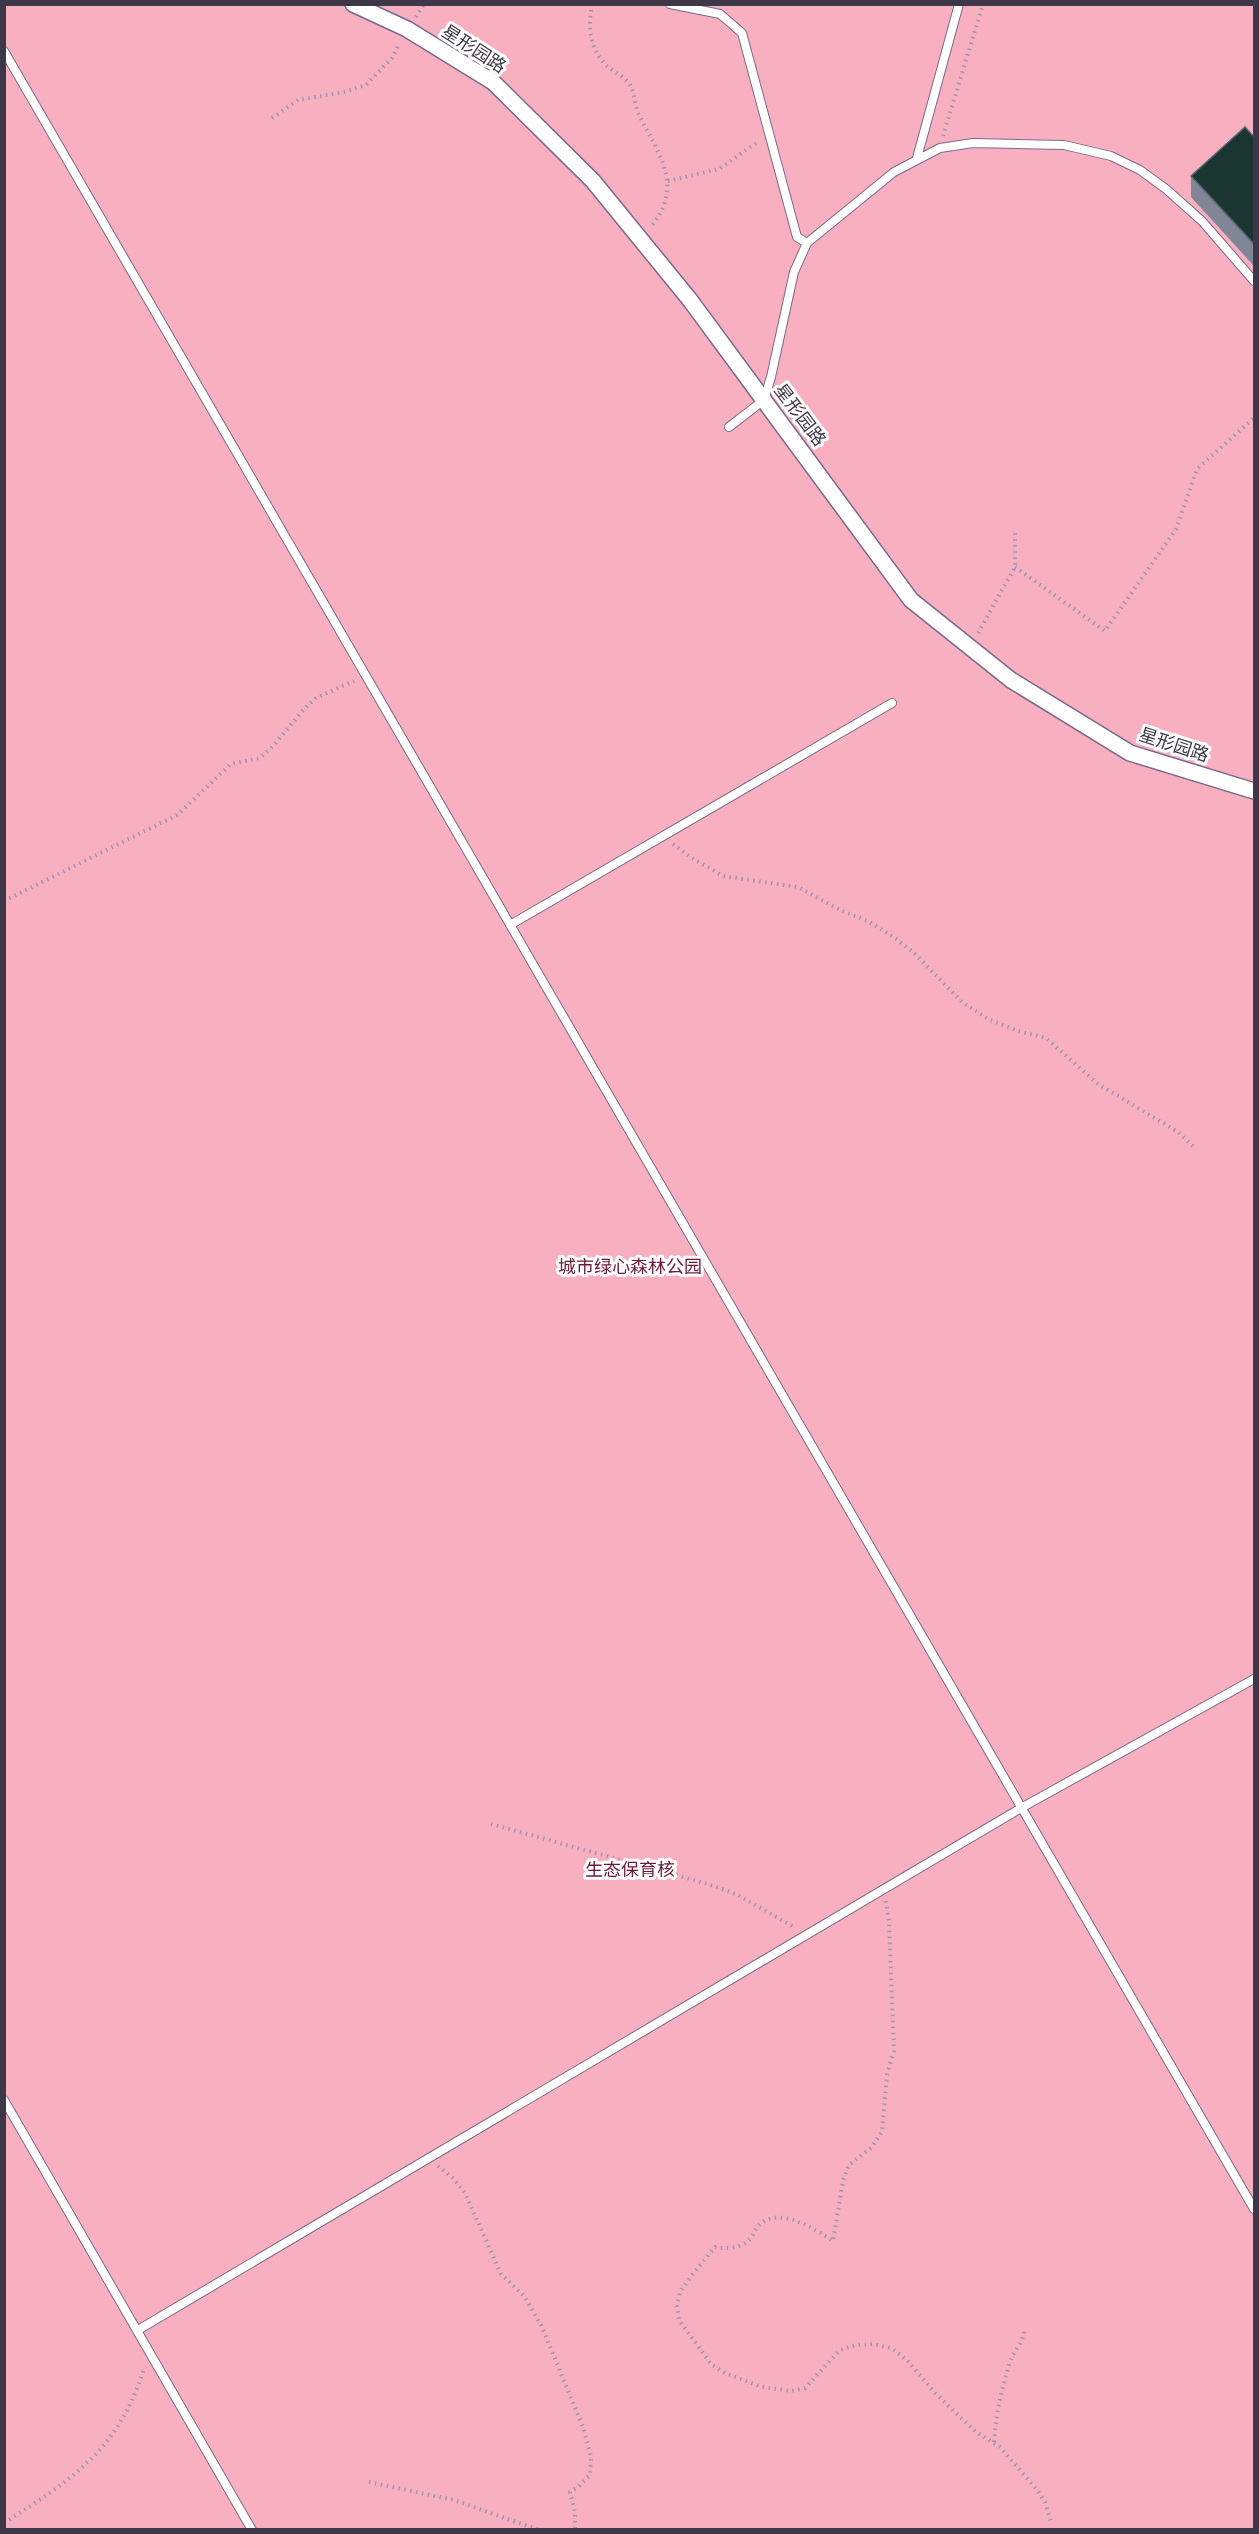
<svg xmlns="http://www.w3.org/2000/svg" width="1259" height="2534" font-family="'Nunito Sans','Noto Sans SC',sans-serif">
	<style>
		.green { fill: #f8b0c1 }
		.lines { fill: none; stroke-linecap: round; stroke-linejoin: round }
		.service-casing { stroke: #78688f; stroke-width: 10 }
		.minor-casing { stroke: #78688f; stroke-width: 18 }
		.path { stroke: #9f94b0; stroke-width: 4; stroke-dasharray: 1.5 4.5; stroke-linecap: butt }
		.service { stroke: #fff; stroke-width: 8 }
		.minor { stroke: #fff; stroke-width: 15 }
		.wall { fill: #808696 }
		.building { fill: #1b3531; stroke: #58666d; stroke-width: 1.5 }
		.labels { text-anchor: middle; stroke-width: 6; stroke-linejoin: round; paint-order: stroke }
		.street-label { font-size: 18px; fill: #3e3748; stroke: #fff }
		.park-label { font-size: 18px; fill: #6c1837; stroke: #fff }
	</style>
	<rect width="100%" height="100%" fill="#e5d7fa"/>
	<!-- green -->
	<path class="green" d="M5 5H1254V2529L5 2530Z"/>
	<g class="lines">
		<defs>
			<path id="service" d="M670 4 720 14 742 33 797 237 807 243
				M4 51 1254 2209
				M917 158 959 4
				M729 427 764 400 771 377 794 272 807 243 894 172 940 148 973 143 1064 145 1111 156 1140 170 1166 189 1202 221 1254 281
				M510 925 892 703
				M4 2100 252 2530
				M138 2330 1021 1808 1254 1679"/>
			<path id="minor" d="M353 4 407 29 493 82 593 181 690 300 911 600 1011 680 1130 753 1254 791"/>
		</defs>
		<!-- service casing -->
		<use href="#service" class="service-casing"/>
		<!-- minor casing -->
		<use href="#minor" class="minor-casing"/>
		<!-- path -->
		<path class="path" d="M592 4C588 27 589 48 606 65 612 71 622 75 628 82 635 91 634 103 638 113 658 153 685 185 651 227
			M416 17 424 4
			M272 118 298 100 344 92 366 85 392 58 399 44
			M943 136 983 4
			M668 181 719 169 759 141
			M1015 567 1105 631 1176 529 1197 469 1254 418
			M978 633 1015 567V532
			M673 844 690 857 723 876 798 887 842 911 868 921 895 938 913 952 962 1002 988 1019 1018 1031 1046 1038 1098 1084 1178 1132 1194 1147
			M4 901 177 815 231 764 260 758 273 746 305 708 316 698 354 681
			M491 1824 708 1884 736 1894 794 1927
			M886 1901 889 1922 894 2051 887 2074 882 2132 871 2148 849 2165 843 2181 833 2241C815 2229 777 2204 757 2227 754 2231 753 2236 750 2239 741 2249 726 2249 715 2247L692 2275 680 2292 677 2305 679 2320 711 2364 725 2373 762 2387 791 2391 805 2388 840 2350 855 2345 873 2344 891 2348 907 2360 935 2393 976 2432 1000 2447 1038 2491 1045 2502 1051 2522
			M438 2166 453 2178 465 2193 501 2274 524 2296 541 2325 583 2427 591 2456 590 2475 578 2487 570 2492 575 2512V2530
			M994 2442C996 2413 1002 2387 1011 2359 1015 2349 1024 2342 1024 2330
			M369 2482 454 2500 539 2530
			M4 2523C73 2479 118 2450 144 2369"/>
		<!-- service -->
		<use href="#service" class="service"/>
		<!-- minor -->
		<use href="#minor" class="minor"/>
	</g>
	<!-- wall -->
	<path class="wall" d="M1254 137V266L1191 197V176Z"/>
	<!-- building -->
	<path class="building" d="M1245 127 1254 137V244L1191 176Z"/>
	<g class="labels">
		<!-- street labels -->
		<g class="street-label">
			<text transform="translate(474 49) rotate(33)" y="6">星形园路</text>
			<text transform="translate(800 415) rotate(53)" y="6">星形园路</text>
			<text transform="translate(1174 745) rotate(18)" y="6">星形园路</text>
		</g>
		<!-- park labels -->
		<g class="park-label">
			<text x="630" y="1273">城市绿心森林公园</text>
			<text x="630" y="1876">生态保育核</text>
		</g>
	</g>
	<!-- border -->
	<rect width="1259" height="2534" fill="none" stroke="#3e3748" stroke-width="12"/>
</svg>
